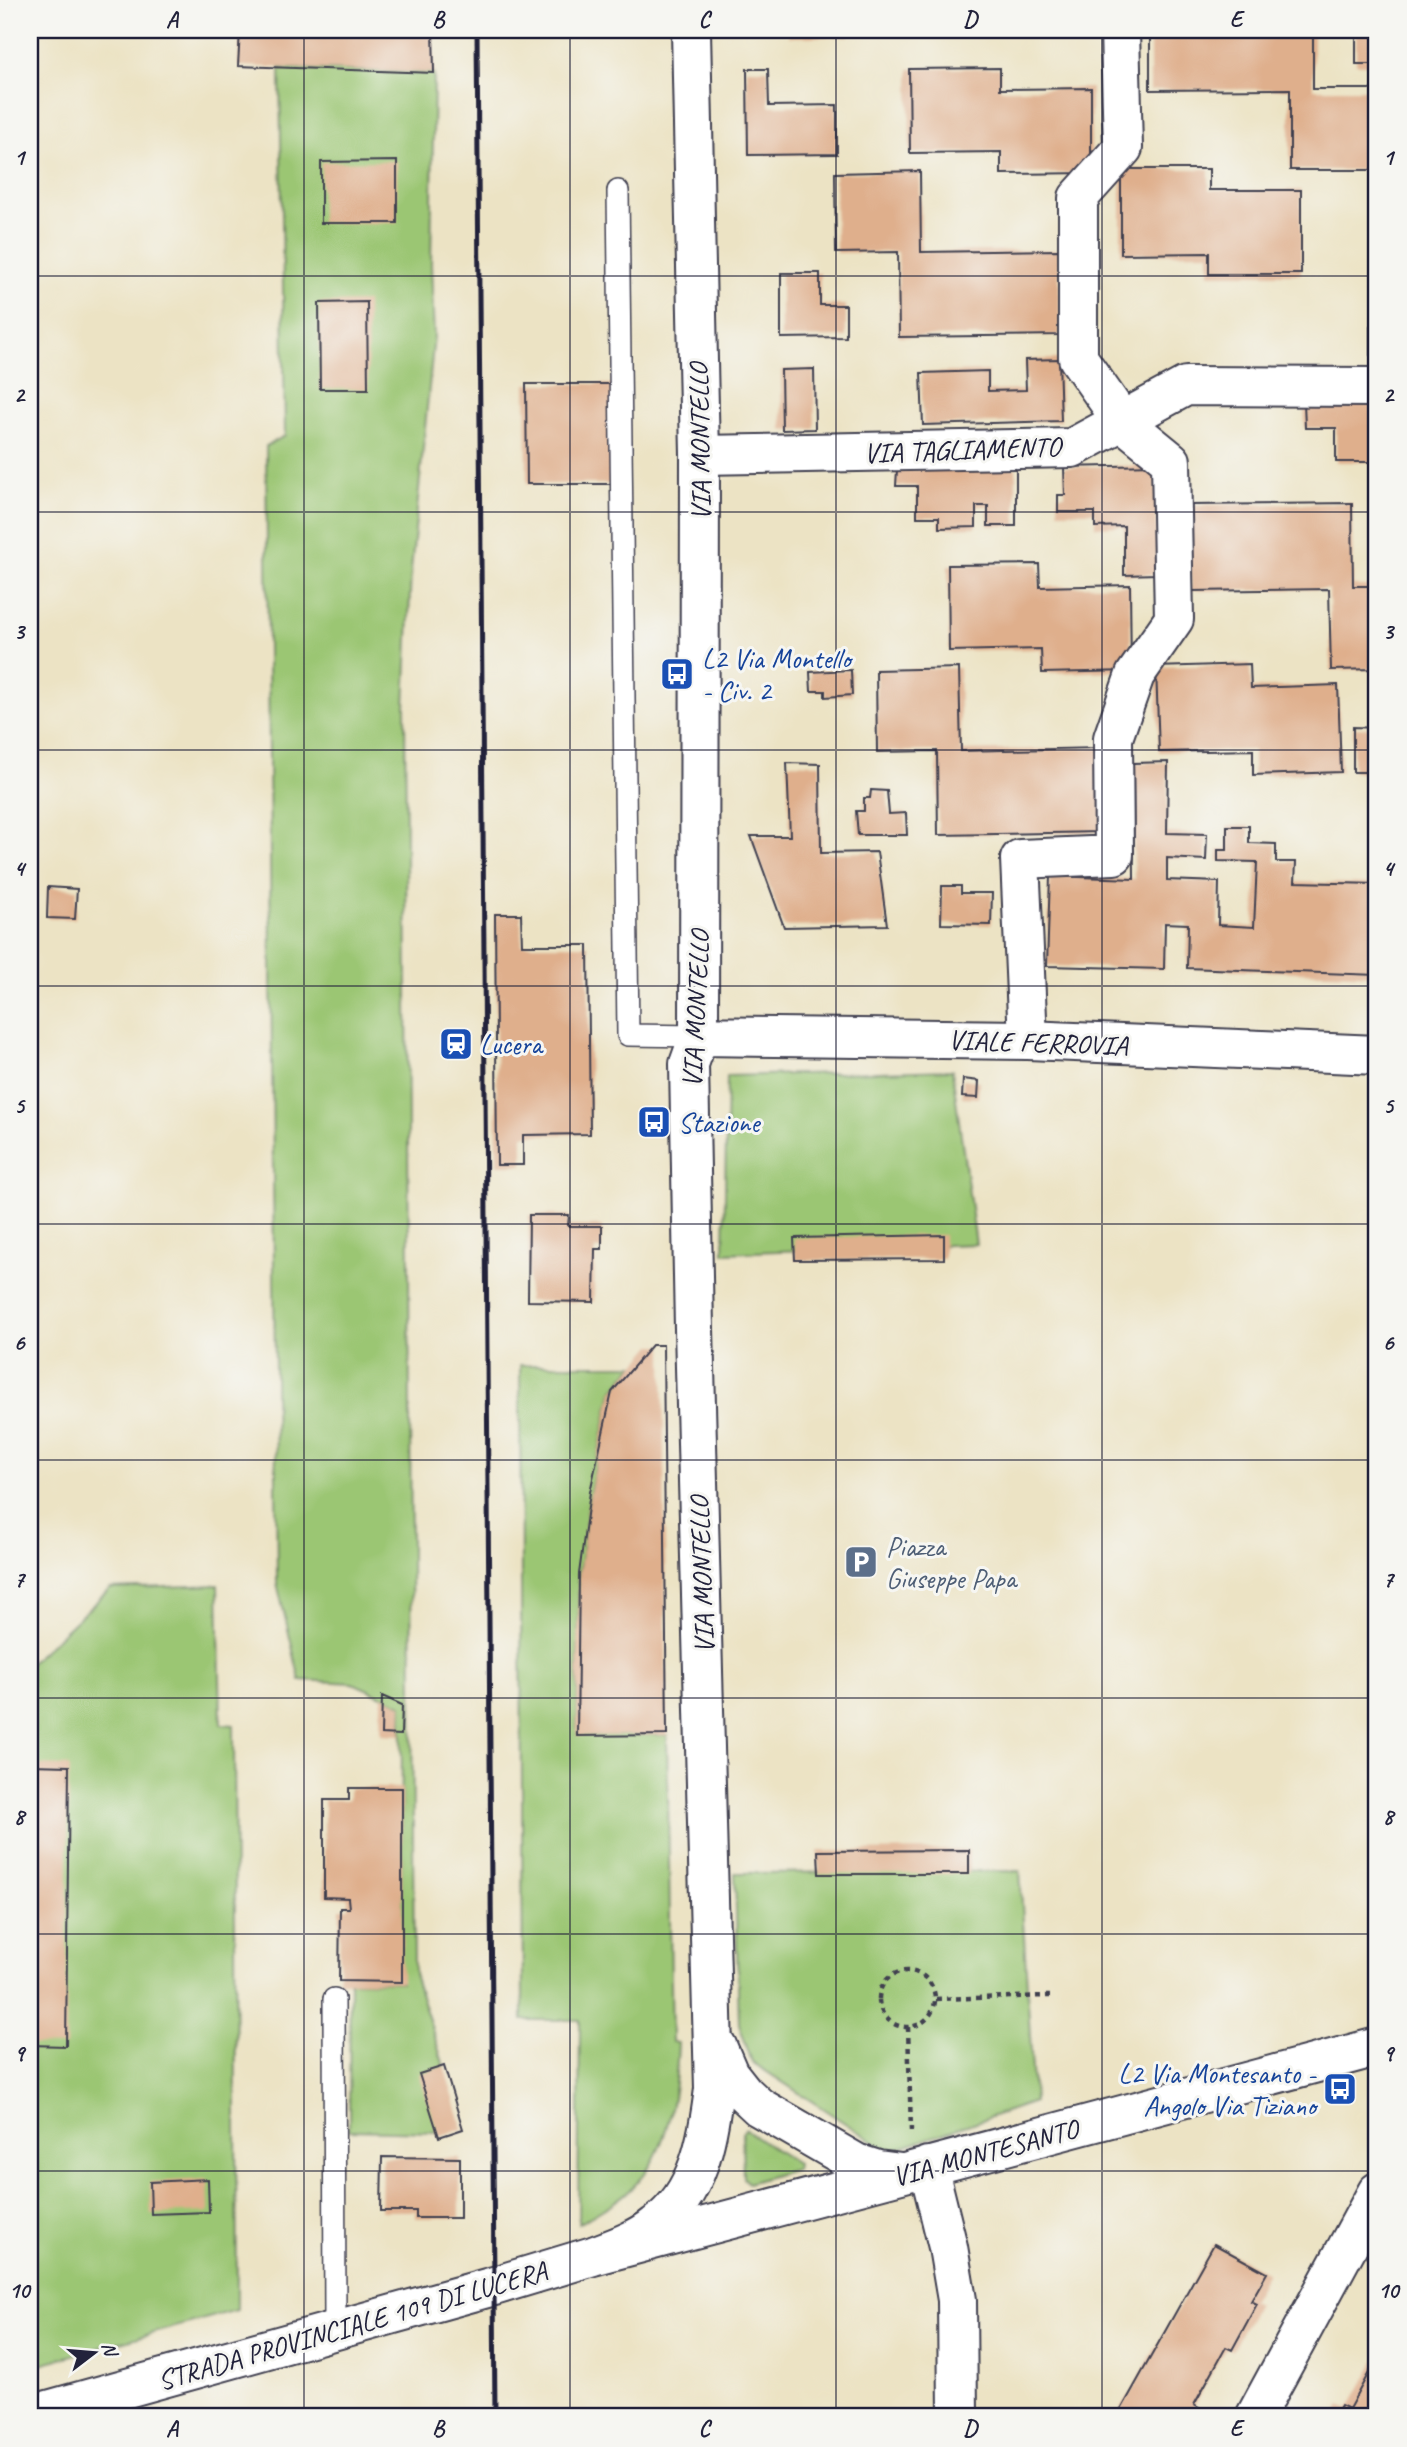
<svg xmlns="http://www.w3.org/2000/svg" width="1407" height="2447" font-family="Caveat,sans-serif">
	<style>
		.green { fill: #9bc673; stroke: #5e7457; stroke-width: 2 }
		.building { fill: #dfaf8c }
		.lines { fill: none; stroke-linecap: round; stroke-linejoin: round }
		.lane-casing { stroke: #403f50; stroke-width: 24 }
		.street-casing { stroke: #403f50; stroke-width: 42 }
		.secondary-casing { stroke: #403f50; stroke-width: 42 }
		.path { stroke: #403f50; stroke-width: 4.5; stroke-dasharray: 5 5; stroke-linecap: butt }
		.lane { stroke: #fff; stroke-width: 21 }
		.street { stroke: #fff; stroke-width: 38 }
		.secondary { stroke: #fff; stroke-width: 38 }
		.rail { stroke: #22223b; stroke-width: 5 }
		.grid { fill: none; stroke: #22223b; stroke-width: 2; stroke-opacity: 0.55 }
		.labels { text-anchor: middle; stroke-width: 6; stroke-linejoin: round; paint-order: stroke }
		.street-label { font-size: 28px; fill: #22223b; stroke: #f6f6f2 }
		.transit-label { font-size: 28px; fill: #164399; stroke: #f6f6f2; text-anchor: start }
		.service-label { font-size: 28px; fill: #4e5e75; stroke: #f6f6f2; text-anchor: start }
		.neatline { fill: none; stroke: #22223b; stroke-width: 2.5 }
		.grid-label { font-size: 23px; text-anchor: middle; font-weight: bold; fill: #22223b }
	</style>
	<rect width="100%" height="100%" fill="#f6f6f2"/>
	<filter id="ink" filterUnits="userSpaceOnUse"><feTurbulence type="fractalNoise" baseFrequency=".0143" numOctaves="2"/><feDisplacementMap in="SourceGraphic" scale="14" xChannelSelector="R" yChannelSelector="G"/><feConvolveMatrix kernelMatrix="1 2 1 2 8 2 1 2 1" color-interpolation-filters="sRGB"/></filter>
	<filter id="wash" filterUnits="userSpaceOnUse"><feTurbulence type="fractalNoise" baseFrequency=".00686" numOctaves="4" result="noise"/><feDisplacementMap in="SourceGraphic" scale="28" xChannelSelector="R" yChannelSelector="G"/><feGaussianBlur stdDeviation="1.57" result="paint"/><feColorMatrix in="noise" values="0 0 0 0 0 0 0 0 0 0 0 0 0 0 0 0 0 1.4 0 .05"/><feComposite in="paint" operator="in"/></filter>
	<g filter="url(#wash)">
		<rect width="100%" height="100%" fill="#ece3c4"/>
		<!-- green -->
		<path class="green" d="M280 68 434 73 431 265 434 336 411 571 405 708 414 1974 444 2066 437 2132 349 2130 350 1981 401 1982 402 1705 353 1683 300 1680 277 1583 266 446 285 436Z
			M952 1070 976 1244 724 1253 727 1076Z
			M520 1365H634L612 1392 590 1492 579 1574 577 1735H667L672 2042 678 2043C676 2092 670 2151 633 2187 617 2202 597 2213 578 2224L580 2020H523Z
			M218 1585 221 1724 234 1725 237 2310 30 2367V1663L110 1589Z
			M1020 1871 1034 2102 889 2152 752 2062 739 2024 735 1873Z
			M745 2129 797 2164 796 2169 748 2183 743 2178 742 2133Z"/>
		<g id="blocks">
			<!-- building -->
			<path class="building" d="M240 30H433L434 73 238 66Z
				M789 30H849V36L789 37Z
				M1150 30H1313V89H1374V170H1290V89L1150 90Z
				M1356 30H1377V64H1356Z
				M1000 68V89L1091 88V173L1001 174V152L910 153 909 69Z
				M747 69H768L769 106 837 105V154L748 155Z
				M397 161V223H321V162Z
				M1121 169H1209V190H1301V274H1209V253L1121 254Z
				M920 171 921 252 1059 250 1060 335 899 337 898 252 836 253 835 173Z
				M781 273H820V305H846V337L781 338Z
				M367 302 368 389H320L319 303Z
				M1370 326H1377V355H1370Z
				M1059 359 1061 421 923 425 921 373 988 371V391L1026 390 1025 360Z
				M814 369 815 429 782 430 781 370Z
				M526 384H615L617 484H527Z
				M1304 401H1372L1373 462H1336V428H1305Z
				M1156 465 1157 574 1124 575V526L1095 527V512H1058V495H1065L1064 467Z
				M1016 468V526H988V506H976V527L939 528V517H917V486H896L897 470Z
				M1352 503 1353 586H1377V669L1331 670 1329 589 1191 591 1189 505Z
				M1039 564 1040 587 1130 585 1131 671 1042 673 1041 649 949 651 948 565Z
				M1250 664 1251 688 1338 685 1341 772 1253 775V750L1159 752 1156 667Z
				M959 668 961 751 1101 748 1102 832 938 835 937 751 877 752 876 670Z
				M851 670 852 695 825 697V691H811L810 672Z
				M1353 727 1377 728V772H1353Z
				M1168 762 1167 833 1207 834 1206 860 1167 858V880L1219 882 1218 925 1254 927 1257 862 1218 861V850H1227V826H1249V843L1276 844V862H1296L1295 882 1377 884V975L1187 968 1188 924 1165 923 1164 969 1047 966 1050 876 1134 879 1133 763Z
				M787 763 820 764 821 853 877 852 887 925 784 927 751 836H790Z
				M871 790 887 791 889 814 906 813 907 835H858L856 811H864V798H870Z
				M942 886H961V893H992L991 925 941 924Z
				M48 887 77 889 75 919 47 918Z
				M495 914H521L522 945H588L590 1134 523 1135V1165H497Z
				M963 1079 979 1081 978 1098 962 1097Z
				M529 1215H569L568 1226H602V1249H595L594 1302 528 1301Z
				M944 1235V1259L795 1260 794 1238Z
				M652 1345H663L667 1735 577 1736 579 1574 590 1492 612 1392Z
				M382 1696 402 1705 401 1735 381 1734Z
				M30 1765 69 1766 66 2046 30 2045Z
				M349 1788H402V1982L339 1981 340 1908H349L348 1898 324 1897V1800H349Z
				M969 1850V1874H819L818 1851Z
				M444 2066 463 2129 439 2137 419 2074Z
				M382 2157 460 2158V2218H416V2211H381Z
				M208 2179 209 2212 151 2214 150 2182Z
				M1214 2244 1267 2273 1251 2301 1257 2304 1232 2350 1226 2347 1194 2405 1199 2408 1194 2417H1117Z
				M1377 2358V2417H1334L1341 2405 1349 2409Z"/>
		</g>
	</g>
	<g filter="url(#ink)">
		<use href="#blocks" fill-opacity="0" stroke="#403f50" stroke-width="2"/>
		<g class="lines">
			<defs>
				<path id="lane" d="M618 191 628 1035 699 1036
					M334 1999 335 2330"/>
				<path id="street" d="M700 455 1072 448 1186 386 1377 387
					M1028 1040 1020 859 1114 855 1113 738 1135 675 1174 619 1171 461 1122 421 1078 358V198L1123 148 1120 30
					M1255 2417 1377 2192"/>
				<path id="secondary" d="M699 1036 1028 1040 1377 1055
					M717 2046 729 2074 744 2093 759 2107 856 2163 878 2170 901 2173
					M928 2166 948 2247 957 2300 958 2417
					M593 2256C614 2248 638 2240 656 2225 699 2193 708 2138 714 2089L694 1329 689 1064 699 1036 700 455 691 30
					M30 2415 494 2286 593 2256 1377 2047"/>
			</defs>
			<!-- lane casing -->
			<use href="#lane" class="lane-casing"/>
			<!-- street casing -->
			<use href="#street" class="street-casing"/>
			<!-- secondary casing -->
			<use href="#secondary" class="secondary-casing"/>
			<!-- path -->
			<path class="path" d="M879 1999a28 28 0 1 1 56 0a28 28 0 1 1-56 0Z
				M936 1999 1050 1996
				M908 2027 911 2131"/>
			<!-- lane -->
			<use href="#lane" class="lane"/>
			<!-- street -->
			<use href="#street" class="street"/>
			<!-- secondary -->
			<use href="#secondary" class="secondary"/>
			<!-- rail -->
			<path class="rail" d="M477 30 495 2417"/>
		</g>
	</g>
	<!-- grid -->
	<path class="grid" d="M304 30V2417M570 30V2417M836 30V2417M1102 30V2417M30 276H1377M30 512H1377M30 750H1377M30 986H1377M30 1224H1377M30 1460H1377M30 1698H1377M30 1934H1377M30 2171H1377"/>
	<!-- icons -->
	<defs>
		<symbol id="bus-square" viewBox="-11 -11 22 22"><rect x="-9" y="-9" width="18" height="18" rx="4" fill="#1a4fb4" stroke="#f6f6f2"/><path d="M-5-6H5V4H4V6H2V4H-2V6H-4V4H-5ZM-3.5-4V0h7V-4ZM-3.5 1.2v1.5H-2V1.2ZM2 1.2v1.5H3.5V1.2Z" fill="#fff"/></symbol>
		<symbol id="station-square" viewBox="-11 -11 22 22"><rect x="-9" y="-9" width="18" height="18" rx="4" fill="#1a4fb4" stroke="#f6f6f2"/><path d="M-3-6H3Q5-6 5-4V2Q5 4 3 4L4.5 6H3L1.5 4h-3L-3 6H-4.5L-3 4Q-5 4-5 2V-4Q-5-6-3-6ZM-3.5-4v3h7v-3ZM-3.5 1v1.5H-2V1ZM2 1v1.5H3.5V1Z" fill="#fff"/></symbol>
		<symbol id="parking-square" viewBox="-11 -11 22 22"><rect x="-9" y="-9" width="18" height="18" rx="4" fill="#5c6f8a" stroke="#f6f6f2"/><path d="M-3.5-5.5H1a3.5 3.5 0 0 1 0 7H-1V5.5H-3.5ZM-1-3.4V-.6H.8a1.4 1.4 0 0 0 0-2.8Z" fill="#fff"/></symbol>
	</defs>
	<g fill-rule="evenodd">
		<use href="#bus-square" x="658" y="655" width="38" height="38"/>
		<use href="#station-square" x="437" y="1025" width="38" height="38"/>
		<use href="#bus-square" x="635" y="1103" width="38" height="38"/>
		<use href="#parking-square" x="842" y="1543" width="38" height="38"/>
		<use href="#bus-square" x="1321" y="2070" width="38" height="38"/>
	</g>
	<g class="labels">
		<!-- street labels -->
		<g class="street-label">
			<text transform="translate(699 442) rotate(-91)" y="10">VIA MONTELLO</text>
			<text transform="translate(962 449) rotate(-2)" y="10">VIA TAGLIAMENTO</text>
			<text transform="translate(695 1009) rotate(-87)" y="10">VIA MONTELLO</text>
			<text transform="translate(1038 1042) rotate(2)" y="10">VIALE FERROVIA</text>
			<text transform="translate(701 1575) rotate(-92)" y="10">VIA MONTELLO</text>
			<text transform="translate(985 2152) rotate(-15)" y="10">VIA MONTESANTO</text>
			<text transform="translate(352 2325) rotate(-16)" y="10">STRADA PROVINCIALE 109 DI LUCERA</text>
		</g>
		<!-- transit labels -->
		<g class="transit-label">
			<text x="702" y="668">L2 Via Montello<tspan x="702" dy="32">- Civ. 2</tspan></text>
			<text x="480" y="1054">Lucera</text>
			<text x="678" y="1132">Stazione</text>
			<text x="1316" y="2083" text-anchor="end">L2 Via Montesanto -<tspan x="1316" dy="32">Angolo Via Tiziano</tspan></text>
		</g>
		<!-- service labels -->
		<g class="service-label">
			<text x="886" y="1556">Piazza<tspan x="886" dy="32">Giuseppe Papa</tspan></text>
		</g>
	</g>
	<!-- margin -->
	<rect width="1407" height="2447" fill="none" stroke="#f6f6f2" stroke-width="77"/>
	<!-- north arrow -->
	<g transform="translate(94 2353) rotate(74)" stroke="#f6f6f2" stroke-width="5" paint-order="stroke">
	<path d="M0-5L12 26L0 18L-12 26Z" fill="#22223b"/>
	<text y="-10" font-size="19" font-weight="bold" text-anchor="middle" fill="#22223b">N</text>
	</g>
	<rect x="38" y="38" width="1330" height="2370" class="neatline"/>
	<g class="grid-label">
		<text x="172" y="27">A</text>
		<text x="438" y="27">B</text>
		<text x="704" y="27">C</text>
		<text x="970" y="27">D</text>
		<text x="1236" y="27">E</text>
		<text x="19" y="165">1</text>
		<text x="1388" y="165">1</text>
		<text x="19" y="402">2</text>
		<text x="1388" y="402">2</text>
		<text x="19" y="639">3</text>
		<text x="1388" y="639">3</text>
		<text x="19" y="876">4</text>
		<text x="1388" y="876">4</text>
		<text x="19" y="1113">5</text>
		<text x="1388" y="1113">5</text>
		<text x="19" y="1350">6</text>
		<text x="1388" y="1350">6</text>
		<text x="19" y="1587">7</text>
		<text x="1388" y="1587">7</text>
		<text x="19" y="1824">8</text>
		<text x="1388" y="1824">8</text>
		<text x="19" y="2061">9</text>
		<text x="1388" y="2061">9</text>
		<text x="19" y="2298">10</text>
		<text x="1388" y="2298">10</text>
		<text x="172" y="2436">A</text>
		<text x="438" y="2436">B</text>
		<text x="704" y="2436">C</text>
		<text x="970" y="2436">D</text>
		<text x="1236" y="2436">E</text>
	</g>
</svg>
